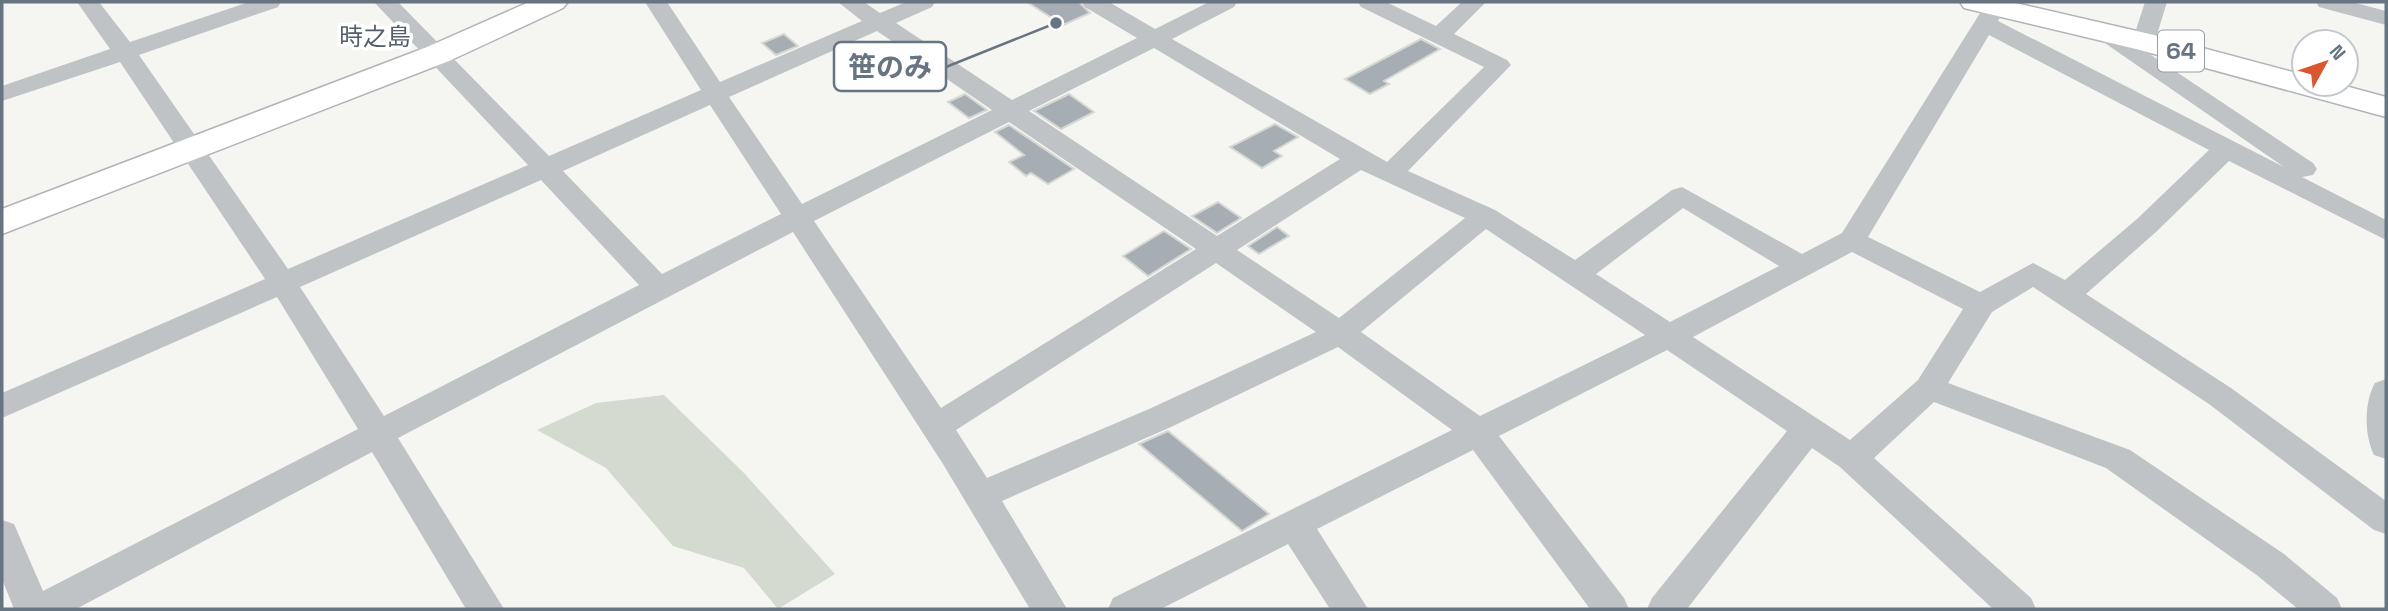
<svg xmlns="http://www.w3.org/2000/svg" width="2388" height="611" font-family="'Space Grotesk','Noto Sans JP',sans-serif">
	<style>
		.green { fill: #d5dad1 }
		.building { fill: #a6aeb3; stroke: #d7d7d5; stroke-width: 2 }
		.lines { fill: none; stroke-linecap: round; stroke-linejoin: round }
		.major-casing { stroke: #b0b5b8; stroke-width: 3 }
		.minor { fill: #bfc3c6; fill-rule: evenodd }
		.major { fill: #fff; fill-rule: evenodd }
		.labels { text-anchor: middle; stroke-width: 7; stroke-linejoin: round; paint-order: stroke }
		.far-quarter-label { font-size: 24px; fill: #545e67; stroke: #fff }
		.shield { fill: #fff; stroke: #949ea7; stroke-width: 2 }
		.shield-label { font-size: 24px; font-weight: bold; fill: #667581 }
		.leader { fill: none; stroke: #667581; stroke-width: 2.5 }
		.callout-dot { fill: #667581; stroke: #fff; stroke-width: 2.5 }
		.callout { fill: #fff; stroke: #667581; stroke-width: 2.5 }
		.callout-label { font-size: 28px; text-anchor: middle; font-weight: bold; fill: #667581 }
	</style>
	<rect width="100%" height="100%" fill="#f5f5f2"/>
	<!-- green -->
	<path class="green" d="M664 395 744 473 835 574 778 609 744 568 673 546 606 468 537 430 596 403Z"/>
	<!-- building -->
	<path class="building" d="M1027 2H1079L1090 13 1063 25Z
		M784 34 798 46 776 55 762 43Z
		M1421 39 1440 49 1384 81 1389 84 1370 94 1345 79Z
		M965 94 987 110 969 118 948 102Z
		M1069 94 1094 112 1061 129 1034 111Z
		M1275 124 1298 137 1274 151 1282 156 1262 168 1230 147Z
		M1009 125 1074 169 1048 184 1031 173 1026 176 1009 162 1024 155 995 132Z
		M1218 202 1241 218 1217 233 1192 216Z
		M1277 227 1289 236 1259 254 1248 246Z
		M1164 231 1191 249 1148 276 1123 256Z
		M1168 431 1269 514 1242 531 1139 444Z"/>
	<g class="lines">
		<defs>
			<path id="major" d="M529 2H568L563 8 449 61 2 234V209L427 47Z
				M1960 2H2011L2154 35 2304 75V84H2338L2386 97V117L2136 49 1964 8Z"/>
		</defs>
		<!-- major casing -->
		<use href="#major" class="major-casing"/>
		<!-- minor -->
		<path class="minor" d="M77 2H99L130 42 249 2H281L278 7 139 55 288 269 528 165 374 2H398L549 156 701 90 645 2H667L720 82 862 21 838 2H864L880 13 906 2H935L932 7 896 23 1012 100 1137 38 1085 7 1082 2H1109L1155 29 1209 2H1237L1234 7 1172 39 1387 162 1484 67 1361 7 1358 2H1386L1436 26 1462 2H1486L1454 34 1507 60 1511 65 1408 171 1495 210 1575 260 1672 190 1682 187 1802 254 1842 233 1987 2H2009L1998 21 2284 167 2086 30 2090 25H2106L2132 42 2145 2H2167L2155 41 2151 46 2139 47 2313 163 2317 169 2313 175 2302 177 2386 220V240L2229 161 2157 231 2086 294 2231 388 2386 501V534L2374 530 2209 404 2033 287 1992 312 1948 383 2130 450 2284 554 2337 598 2342 609H2298L2258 576 2106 468 1934 402 1874 458 2031 598 2036 609H1993L1840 467 1812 448 1687 609H1647L1652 598 1787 431 1667 350 1499 436 1624 598 1629 609H1590L1473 450 1317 529 1368 609H1330L1288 544 1161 609H1108L1113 598 1452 430 1338 347 1171 427 1002 501 1067 609H1030L943 464 793 232 398 438 504 609H466L372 452 76 609H14L2 579V520L14 524 43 591 358 429 277 297 2 418V393L265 279 120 62 2 101V86L110 49ZM877 31 992 110 802 204 729 97ZM1989 35 2209 150 2137 219 2065 280 2033 263 1980 292 1868 237ZM1154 48 1340 159 1217 236 1029 111ZM710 105 781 214 662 274 563 171ZM1009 122 1196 249 941 408 814 221ZM1361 170 1465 218 1339 318 1237 250ZM541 180 639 285 384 416 300 287ZM1683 208 1779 266 1670 322 1596 274ZM1486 229 1645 335 1480 416 1361 332ZM1852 252 1963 309 1918 380 1850 440 1693 337ZM1216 263 1316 332 1149 409 987 478 956 430Z
			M2316 2H2352L2386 11V25L2319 7Z
			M2386 379V459L2374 455C2364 435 2364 402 2375 383Z"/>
		<!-- major -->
		<use href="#major" class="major"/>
	</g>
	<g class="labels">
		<!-- far-quarter labels -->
		<g class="far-quarter-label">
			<text x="375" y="45">時之島</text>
		</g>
		<!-- shield labels -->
		<rect class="shield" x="2158" y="30.5" width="46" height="41" rx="5"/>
		<g class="shield-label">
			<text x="2181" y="59">64</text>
		</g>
	</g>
	<!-- callouts -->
	<path class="leader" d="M1056 23L946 67"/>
	<circle class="callout-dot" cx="1056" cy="23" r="7"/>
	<rect class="callout" x="834" y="42" width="112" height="49" rx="7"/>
	<g class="callout-label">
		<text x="890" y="77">笹のみ</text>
	</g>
	<!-- border -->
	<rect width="2388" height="611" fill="none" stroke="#667581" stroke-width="7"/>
	<!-- north arrow -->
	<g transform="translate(2325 63) rotate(50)"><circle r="33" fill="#ffffff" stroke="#c2c8cd" stroke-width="2"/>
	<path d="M0-5L12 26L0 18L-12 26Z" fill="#d85630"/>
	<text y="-10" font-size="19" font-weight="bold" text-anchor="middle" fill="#667581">N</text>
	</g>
</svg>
